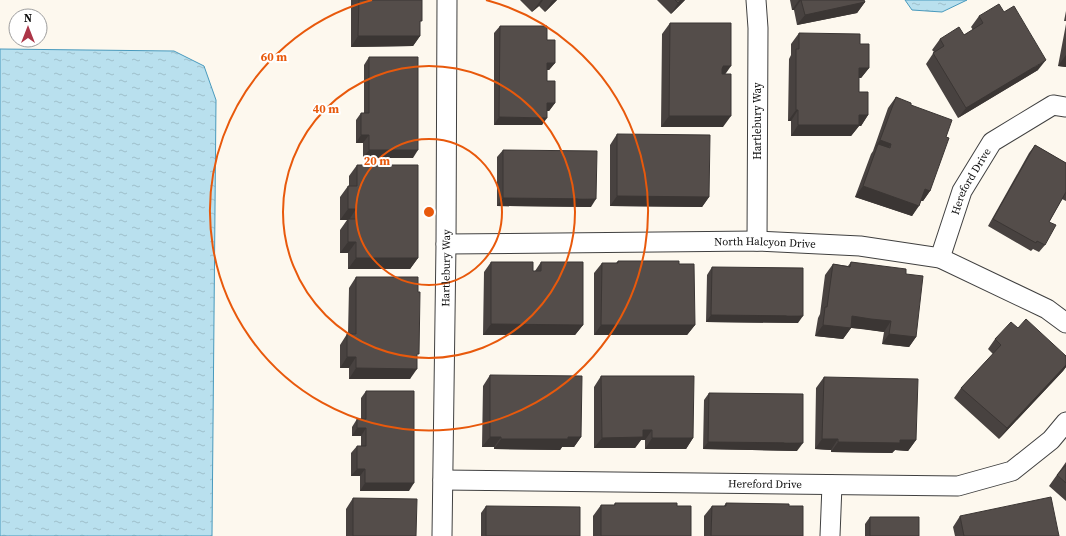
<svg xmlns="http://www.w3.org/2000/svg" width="1066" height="536" font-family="'Source Serif 4',serif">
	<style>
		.water { fill: url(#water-ripples); stroke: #499abd }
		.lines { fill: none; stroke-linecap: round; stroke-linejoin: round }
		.minor-casing { stroke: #404040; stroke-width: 21 }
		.minor { stroke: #fff; stroke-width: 19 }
		.wall { fill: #484240 }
		.shaded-wall { fill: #3b3634 }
		.building { fill: #544d4a; stroke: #3b3634 }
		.ring { fill: none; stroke: #e8590c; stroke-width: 2 }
		.labels { text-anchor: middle; stroke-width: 4; stroke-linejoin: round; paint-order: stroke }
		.street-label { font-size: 11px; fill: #0d0d0d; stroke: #fff }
		.centre { fill: #e8590c; stroke: #fff; stroke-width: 2 }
		.ring-label { font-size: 12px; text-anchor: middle; font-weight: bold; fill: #e8590c; stroke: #fff; stroke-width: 4; stroke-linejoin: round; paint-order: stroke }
	</style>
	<defs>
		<pattern id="water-ripples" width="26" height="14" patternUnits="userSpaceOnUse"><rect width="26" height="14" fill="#b9e0ee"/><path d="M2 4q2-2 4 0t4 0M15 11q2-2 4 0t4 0" fill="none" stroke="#9ebfcb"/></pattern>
	</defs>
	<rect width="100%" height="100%" fill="#fdf8ee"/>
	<!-- water -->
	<path class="water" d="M905 0H967L942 12 912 10Z
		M0 49 174 51 204 66 216 100 212 536H0Z"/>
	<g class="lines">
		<defs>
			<g id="minor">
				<path d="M756 0 758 28 757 241"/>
				<path id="s1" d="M446 244 757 241 860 246 940 258 1047 309 1066 323"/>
				<path id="s2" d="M940 258 962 191 992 142 1053 105 1066 107"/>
				<path id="s3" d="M443 480 958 486 1012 471 1051 440 1066 422"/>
				<path id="s4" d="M442 536 446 244 447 0"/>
				<path d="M830 536 832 485"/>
			</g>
		</defs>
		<!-- minor casing -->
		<use href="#minor" class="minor-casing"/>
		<!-- minor -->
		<use href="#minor" class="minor"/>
	</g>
	<!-- wall -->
	<path class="wall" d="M351 0H422L420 24V36L413 46 351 47Z
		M520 0H557L545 12 539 6 532 12Z
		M657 0H685L671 14Z
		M790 0H864L865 2 857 13 797 25 794 10H792Z
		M1066 11V21H1064Z
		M979 16 1038 70 958 118 926 64 934 52 932 50 940 39 964 35 973 30 971 27Z
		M670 23 725 74 723 127H661L662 34Z
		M1066 24V67L1058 66Z
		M500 26 547 40 555 63 549 70H547V81L555 103 549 111H547L542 125H494V33Z
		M799 33 860 44 869 68 861 78H859V92L868 115 861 126H859L851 136H791V121H788L789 59 791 55V44Z
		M369 57 413 158H363V143H356V120L361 113H364V65Z
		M896 97 911 105 946 137 930 191 923 201H921L912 216 855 197 871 154 873 151 888 108Z
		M617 134 709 197 702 207 610 206V145Z
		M1035 145 1066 163V201L1062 199 1049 222 1045 245 1039 252 1033 249 1031 251 988 226 1029 153Z
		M503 150 591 207 497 206V157Z
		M357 165 418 258 410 269H348V253H340V230L347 220H340V197L348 186H349V176Z
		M618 261 679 264 695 325 687 335H594V273L602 263H616Z
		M491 262 533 271H535L541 262 583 325 575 335H483L484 272Z
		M851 262 906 274 916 337 909 347 882 344 884 332 864 329 851 328 843 339 815 336 818 318 820 314 825 275 833 264 848 266Z
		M712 267 798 323 706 322 707 275Z
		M356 277 417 357 410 379H349V368H340V345L347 334H348L349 288Z
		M1018 328 1066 356V367L1063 371 999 439 954 398 961 388 993 354 988 349 995 339Z
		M490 375 581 437 574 447H562L560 450 494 449V447H482L483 386Z
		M601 376 693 438 686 449H645V440H641L635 448H594V387Z
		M824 377 916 440 908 451 895 450 892 453 831 452V450L815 449 816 388Z
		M366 391 409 491H360V476H351V453L357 446H361V436H352V427L357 419H361V398Z
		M709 393 797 451 703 449 704 400Z
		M1066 462V501L1049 486Z
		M353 498 416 536H346V509Z
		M615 503 677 506 691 536H593V516L601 505H614Z
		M726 503 789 506 803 536H704V516L712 506H724Z
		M486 506 580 536H481V513Z
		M960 516 1059 536H955L953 527Z
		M870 517 919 536H865V524Z"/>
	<!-- shaded-wall -->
	<path class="shaded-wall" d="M541 0H543L539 6 532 12Z
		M554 0H557L545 12 552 1Z
		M681 0H685L671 14 678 3Z
		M799 0H801L794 10H792Z
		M865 2 857 13 797 25 805 15Z
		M358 36H420L413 46 351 47Z
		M1066 55V67L1058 66Z
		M1046 60 1038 70 958 118 966 108Z
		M547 63H555L549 70H542Z
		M723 66H731L724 76H715Z
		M859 68H869L861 78H852Z
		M547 103H555L549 111H542Z
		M796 110H798L791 121H788Z
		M859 115H868L861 126H859L851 136H791L798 125Z
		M669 116H731L723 127H661Z
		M499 117 547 118 542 125H494Z
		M361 135H369L363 143H356Z
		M880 140 891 144 884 155 878 144 873 150Z
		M369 150H418L413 158H363Z
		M863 186 919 206 912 216 855 197Z
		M925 189 930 191 923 201 918 200Z
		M617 196 709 197 702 207 610 206Z
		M503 198 596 199 591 207 497 206Z
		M348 209H356L349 220H340Z
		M348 242H356L348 253H340Z
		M356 258H418L410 269H348Z
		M711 315 803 316 798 323 706 322Z
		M852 316 891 321 884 332 845 327Z
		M491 324 583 325 575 335H483Z
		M601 325H695L687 335H594Z
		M823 325 851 328 843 339 815 336Z
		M889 334 916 337 909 347 882 344Z
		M347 357H356L349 368H340Z
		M1066 365V367L1063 371 999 439 1007 428Z
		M356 368 417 369 410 379H349Z
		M357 428H366L361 436H352Z
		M643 430H652L645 440H641L635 448H594L602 438Z
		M490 437H501L494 447H482Z
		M568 437H581L574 447H562L560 450 494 449 501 439Z
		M652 438H693L686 449H645Z
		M822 439H838L831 450 815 449Z
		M900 440H916L908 451 895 450 892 453 831 452 838 442Z
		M708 442 803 443 797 451 703 449Z
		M357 469H365L360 476H351Z
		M365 483H414L409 491H360Z"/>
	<!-- building -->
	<path class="building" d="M359 0H422V21H420V36H358Z
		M675 0H681L678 3Z
		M801 0H864L865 2 805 15Z
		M999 4 1004 12 1014 6 1046 60 966 108 933 53 944 46 940 39 959 27 964 35 983 23 979 16Z
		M670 23H731V66H723L722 69V74H731V116H669Z
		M500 26H547V40H555V63H547V81H555V103H547V118L499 117Z
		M799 33 860 34V44H869V68H859V92H868V115H859V125H798V110H796V49H799Z
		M369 57H418V150H369V135H361V113H369Z
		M896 97 911 103V105L952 120 946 137 949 138 930 191 925 189 919 206 863 186 878 144 890 148 891 144 880 140Z
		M617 134 710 135 709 197 617 196Z
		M1035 145 1066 163V192L1049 222 1056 225 1045 245 1037 241 1036 243 993 219Z
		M503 150 597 151 596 199 503 198Z
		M357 165H418V258H356V242H348V219H356V209H348V186H357Z
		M618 261H679V264H694L695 325H601L602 263H618Z
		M491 262H533V271H541V262H583V325L491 324Z
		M851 262 906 269V274L923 276 916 337 889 334 891 321 871 319 852 316 851 328 823 325 825 307H827L833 264 850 267Z
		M712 267 803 268V316L711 315Z
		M356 277H418V292H420L419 354H417V369L356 368V357H347V334H356Z
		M1026 319 1066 356V365L1007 428 961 388 1001 345 995 339 1011 322 1018 328Z
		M490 375 582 376 581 437H568V439H501V437H490Z
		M601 376H694L693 438H652V430H643V437L602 438Z
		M824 377 918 379 916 440H900V443L838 442V439H822Z
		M366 391H414V483H365V469H357V446H366V428H357V419H366Z
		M709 393 803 394V443L708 442Z
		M1066 465V483L1057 475Z
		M1051 497 1059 536H964L960 516Z
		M353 498 417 499 416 536H353Z
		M615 503H677V506H691V536H601V505H615Z
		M726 503 789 504V506H803V536H711L712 506H726Z
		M486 506 580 507V536H486Z
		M870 517H919V536H870Z"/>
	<!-- distance rings -->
	<g class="ring">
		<circle cx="429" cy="212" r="73"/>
		<circle cx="429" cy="212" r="146"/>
		<path d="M486 0A219 219 0 1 1 372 0"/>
	</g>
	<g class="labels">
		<!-- street labels -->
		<g class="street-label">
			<text transform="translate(757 121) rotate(-90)" y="4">Hartlebury Way</text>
			<text dy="4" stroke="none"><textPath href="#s2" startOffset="83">Hereford Drive</textPath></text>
			<text dy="4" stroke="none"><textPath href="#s1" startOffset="319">North Halcyon Drive</textPath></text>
			<text dy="4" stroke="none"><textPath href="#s4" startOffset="268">Hartlebury Way</textPath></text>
			<text dy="4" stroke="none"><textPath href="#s3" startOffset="322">Hereford Drive</textPath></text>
		</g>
	</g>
	<circle cx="429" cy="212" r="6" class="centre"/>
	<g class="ring-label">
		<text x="274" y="61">60 m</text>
		<text x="326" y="113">40 m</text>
		<text x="377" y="165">20 m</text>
	</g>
	<!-- north arrow -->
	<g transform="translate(28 28)"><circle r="19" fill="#ffffff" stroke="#9e9e9e"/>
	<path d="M0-3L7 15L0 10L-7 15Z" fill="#ac3547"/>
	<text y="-6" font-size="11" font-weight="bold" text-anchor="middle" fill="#0d0d0d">N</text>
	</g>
</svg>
